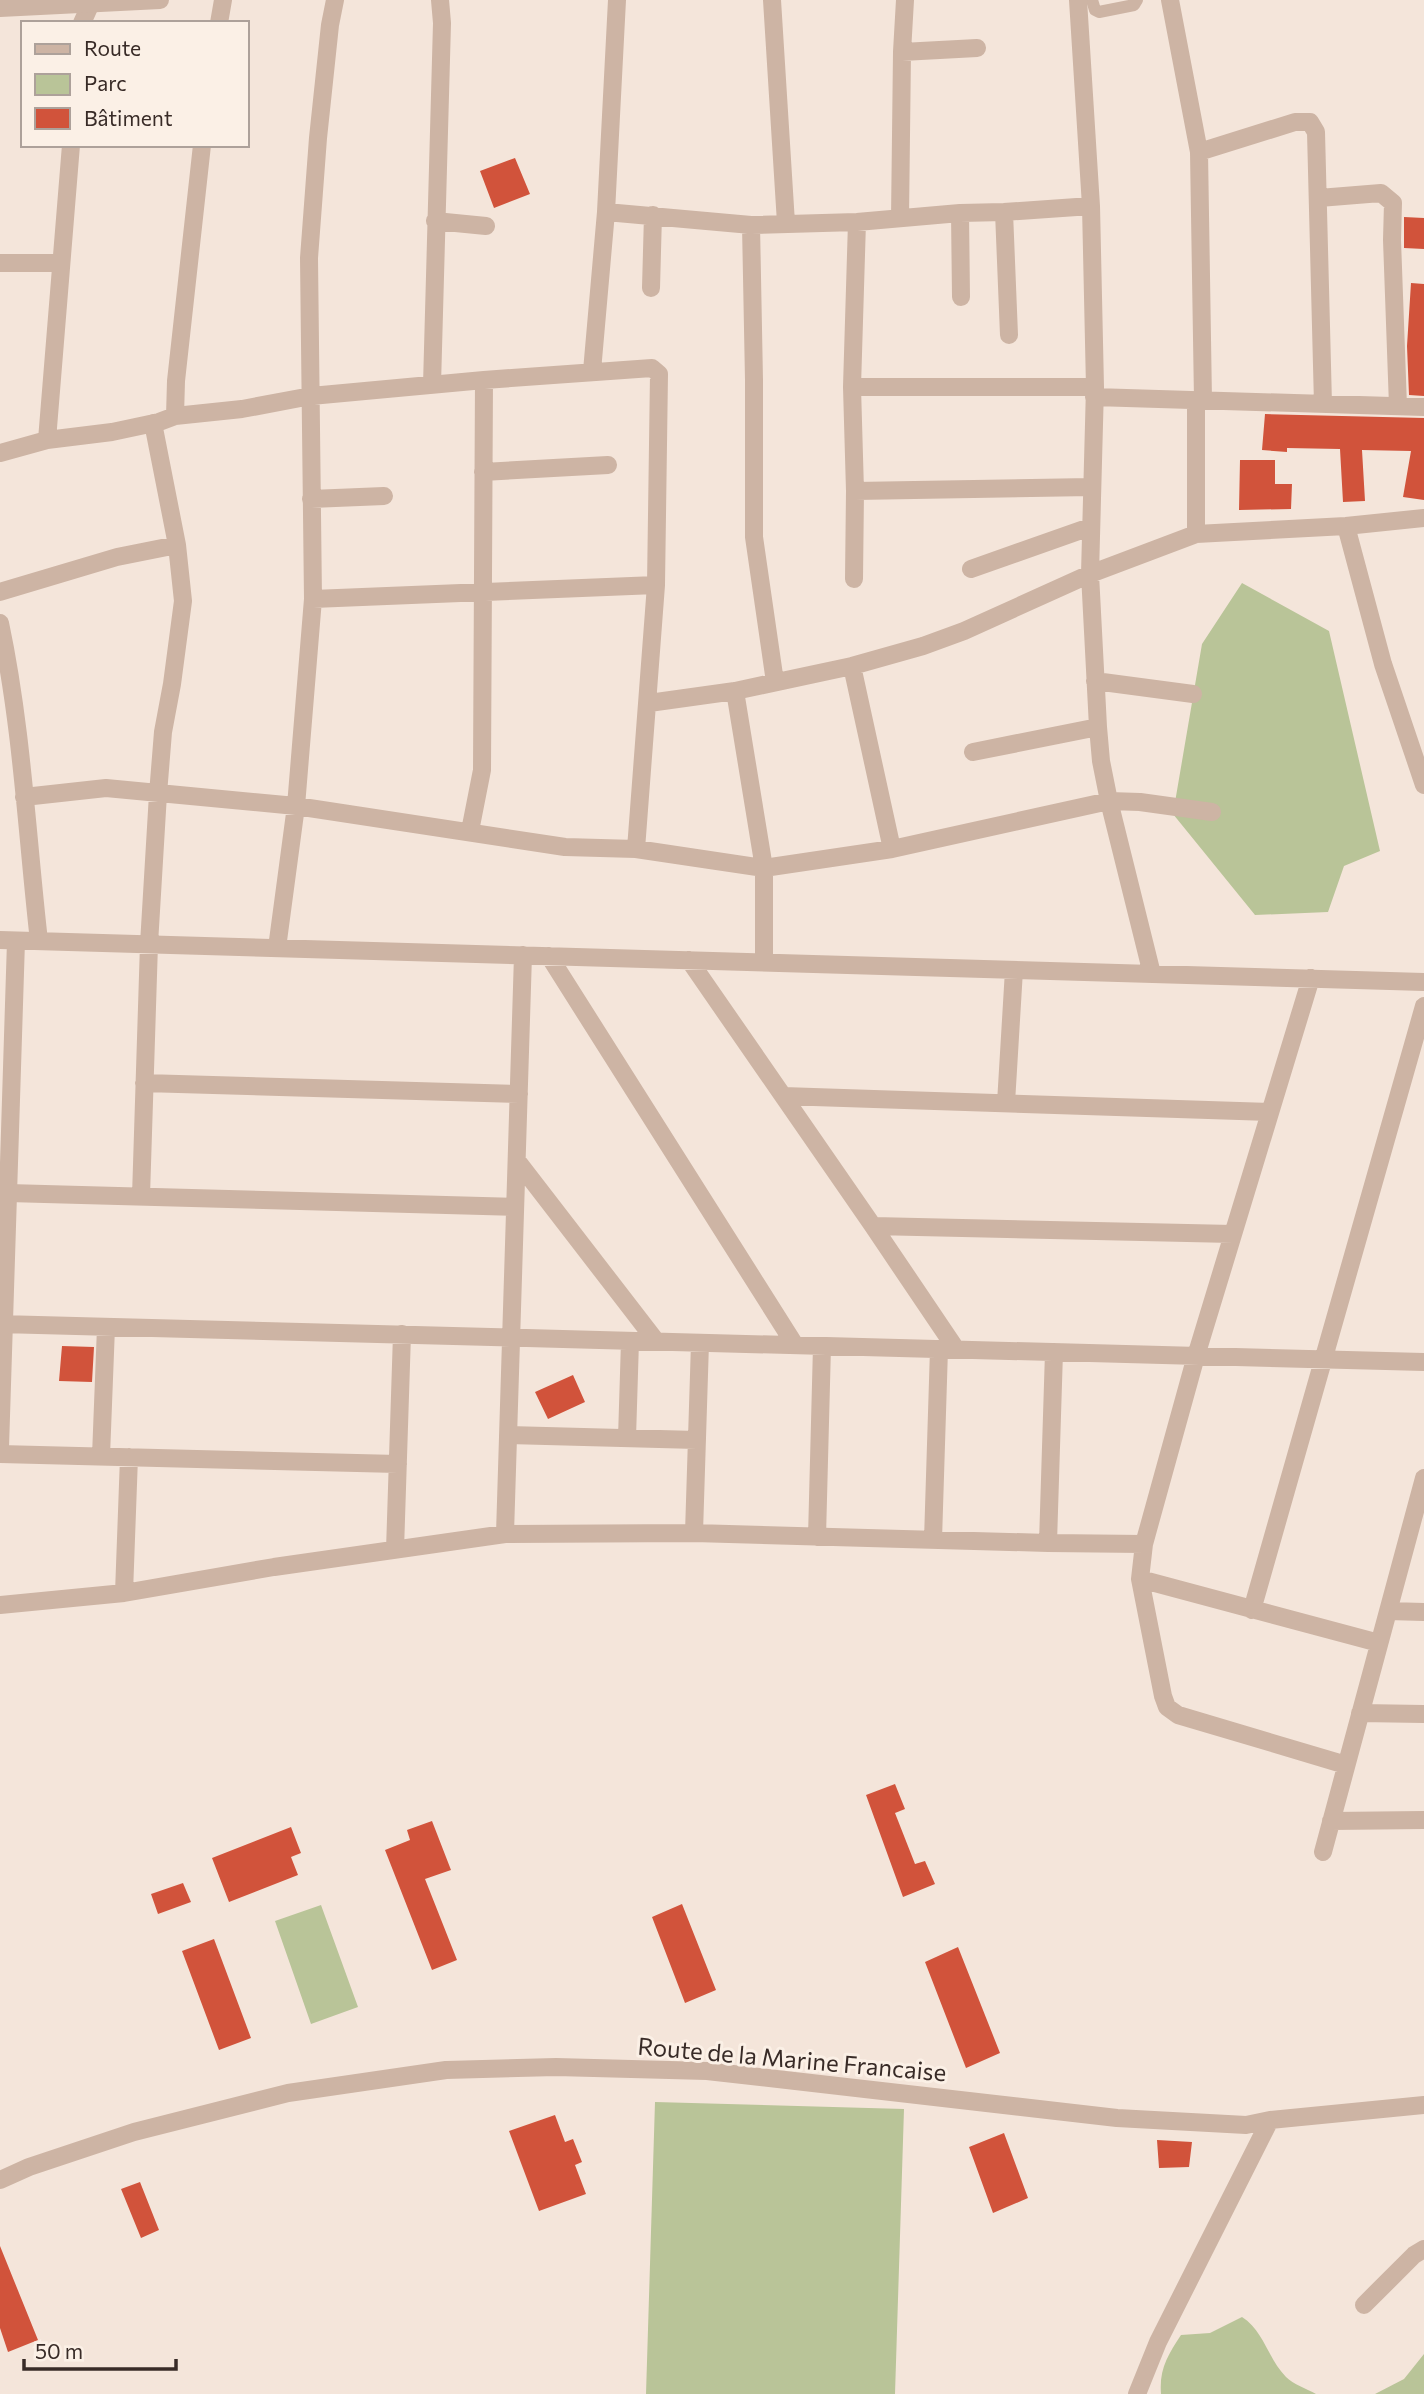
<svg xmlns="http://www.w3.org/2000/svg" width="1424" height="2394" font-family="Commissioner,sans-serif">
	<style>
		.green { fill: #b9c498 }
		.building { fill: #d1533b }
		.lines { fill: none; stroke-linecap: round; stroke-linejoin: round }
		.service { stroke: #cdb4a4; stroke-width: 12 }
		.minor { stroke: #cdb4a4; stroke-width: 18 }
		.tertiary { stroke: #cdb4a4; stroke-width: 18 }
		.labels { text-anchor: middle; stroke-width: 6; stroke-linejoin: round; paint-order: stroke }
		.street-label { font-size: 24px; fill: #382b27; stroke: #fbf0e6 }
	</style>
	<rect width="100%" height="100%" fill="#f4e5da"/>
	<!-- green -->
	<path class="green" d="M1242 583 1329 631 1380 851 1344 866 1328 912 1255 915 1173 814 1202 644Z
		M321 1905 358 2007 311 2024 275 1921Z
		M655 2102 904 2109 895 2394H646Z
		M1242 2317C1264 2331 1268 2359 1286 2377 1293 2384 1307 2389 1316 2394H1161C1159 2369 1168 2355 1181 2335L1210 2333Z
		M1424 2354V2394H1375L1404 2379Z"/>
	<!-- building -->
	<path class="building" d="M515 158 530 194 494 208 480 171Z
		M1404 217 1424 218V249L1404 248Z
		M1411 283 1424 284V396L1409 395 1407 346Z
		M1265 414 1424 418V500L1403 497 1411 451 1362 450 1365 501 1343 502 1340 449 1287 448V452L1262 450Z
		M1240 460H1275V484H1292L1291 509 1239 510Z
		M62 1346 94 1347 92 1382 59 1381Z
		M573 1375 585 1402 548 1419 535 1392Z
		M895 1784 905 1809 895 1813 915 1864 925 1861 935 1884 903 1897 866 1795Z
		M432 1821 451 1870 425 1879 457 1960 432 1970 385 1850 410 1840 407 1830Z
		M291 1827 301 1853 291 1857 298 1875 229 1902 212 1858Z
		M183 1883 191 1902 158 1914 151 1894Z
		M682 1904 716 1990 685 2003 652 1917Z
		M214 1939 251 2038 219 2050 182 1951Z
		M958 1947 1000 2053 966 2068 925 1962Z
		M555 2115 565 2142 573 2139 582 2162 575 2165 586 2194 539 2211 509 2131Z
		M1004 2133 1028 2198 993 2213 969 2147Z
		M1157 2140 1192 2142 1189 2167 1159 2168Z
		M140 2182 159 2230 141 2238 121 2189Z
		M0 2246 38 2340 8 2352 0 2328Z"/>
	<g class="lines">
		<!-- service -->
		<path class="service" d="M1092 0 1095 10 1099 12 1134 5 1137 0"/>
		<!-- minor -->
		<path class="minor" d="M772 0 786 223
			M1078 0 1091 206 1095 387 1090 574 1098 727 1101 761 1109 801 1152 974
			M1170 0 1199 152 1203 400
			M82 23 91 3
			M219 23 223 0
			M902 52 977 48
			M1199 152 1295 122H1310L1316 132 1323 404
			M1319 198 1381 193 1393 203 1392 240 1398 406
			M606 212 751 225 857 222 960 213 1004 212 1091 206
			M1004 212 1009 335
			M960 213 961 297
			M900 218 902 52 905 0
			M435 221 486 226
			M857 222 852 387 855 491 1091 487
			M751 225 754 380V537L775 682
			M0 263H61
			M651 288 653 215
			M592 371 606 212 617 0
			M432 385 442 23 440 0
			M852 387H1095
			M1094 397 1424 407
			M175 416 176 381 202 145
			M47 440 71 145
			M0 453 47 440 112 432 159 422 175 416 242 409 311 396 484 380 652 368 659 374 656 585 636 849
			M483 472 608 465
			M311 499 384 496
			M1346 526 1383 664 1424 785
			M1196 534V400
			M971 569 1090 527
			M854 579 855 491
			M0 592 117 557 177 545
			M313 599 656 585
			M0 623C22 727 27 836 39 941
			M852 666 892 849
			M1095 681 1193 694
			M735 691 764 868V962
			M649 703 735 691 852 666 923 646 964 631 1090 574 1196 534 1346 526 1424 518
			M973 752 1098 727
			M24 797 106 788 296 806 565 847 636 849 764 868 892 849 1109 801 1140 802 1212 812
			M470 831 482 770 484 380
			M0 940 1424 982
			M277 948 296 806 313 599 309 258 318 138 330 25 335 0
			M549 956 795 1345
			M689 960 873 1226 956 1349
			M1311 978 1196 1356 1144 1544 1140 1579 1163 1696 1167 1707 1178 1715 1346 1765
			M144 1083 519 1094
			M783 1096 1270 1112
			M1006 1103 1014 970
			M518 1162 656 1341
			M8 1193 515 1207
			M141 1196 149 944 158 794 163 732 172 684 183 601 177 545 153 423
			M873 1226 1233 1234
			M0 1324 1424 1362
			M508 1435 697 1440
			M627 1438 630 1341
			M0 1448 16 941
			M0 1454 398 1464
			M101 1456 106 1327
			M694 1533 700 1343
			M505 1534 523 955
			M817 1537 822 1346
			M933 1540 939 1349
			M1048 1543 1054 1352
			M395 1550 402 1334
			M1140 1579 1379 1643
			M124 1593 129 1457
			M0 1605 124 1593 274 1567 505 1534 694 1533 1048 1543 1144 1544
			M1252 1610 1424 1006
			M1388 1611 1424 1612
			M1360 1713 1424 1714
			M1331 1821 1424 1820
			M1323 1852 1424 1478
			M0 2180 29 2167 134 2132 288 2093 446 2070 556 2067 707 2071 1117 2118 1246 2125 1270 2120 1424 2105
			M1364 2305 1414 2255 1424 2249
			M1137 2394 1158 2342 1270 2120"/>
		<!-- tertiary -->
		<path class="tertiary" d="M0 8 160 0"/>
	</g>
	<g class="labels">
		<!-- street labels -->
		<g class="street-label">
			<text transform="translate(792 2060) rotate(5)" y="8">Route de la Marine Francaise</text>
		</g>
	</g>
	<!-- legend -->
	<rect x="21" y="21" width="228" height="126" fill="#fbf0e6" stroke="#ada19a" stroke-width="2"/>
	<rect x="35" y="44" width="35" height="10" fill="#cdb4a4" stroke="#ada19a" stroke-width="2"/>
	<text x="84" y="56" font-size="21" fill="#382b27">Route</text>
	<rect x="35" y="74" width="35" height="21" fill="#b9c498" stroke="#ada19a" stroke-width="2"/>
	<text x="84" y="91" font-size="21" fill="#382b27">Parc</text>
	<rect x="35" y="108" width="35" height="21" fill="#d1533b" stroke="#ada19a" stroke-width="2"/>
	<text x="84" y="126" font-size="21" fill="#382b27">Bâtiment</text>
	<!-- scale -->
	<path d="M24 2359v10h152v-10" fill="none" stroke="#382b27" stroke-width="3.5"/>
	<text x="35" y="2359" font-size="21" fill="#382b27" stroke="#fbf0e6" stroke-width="5" paint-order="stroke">50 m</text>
</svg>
